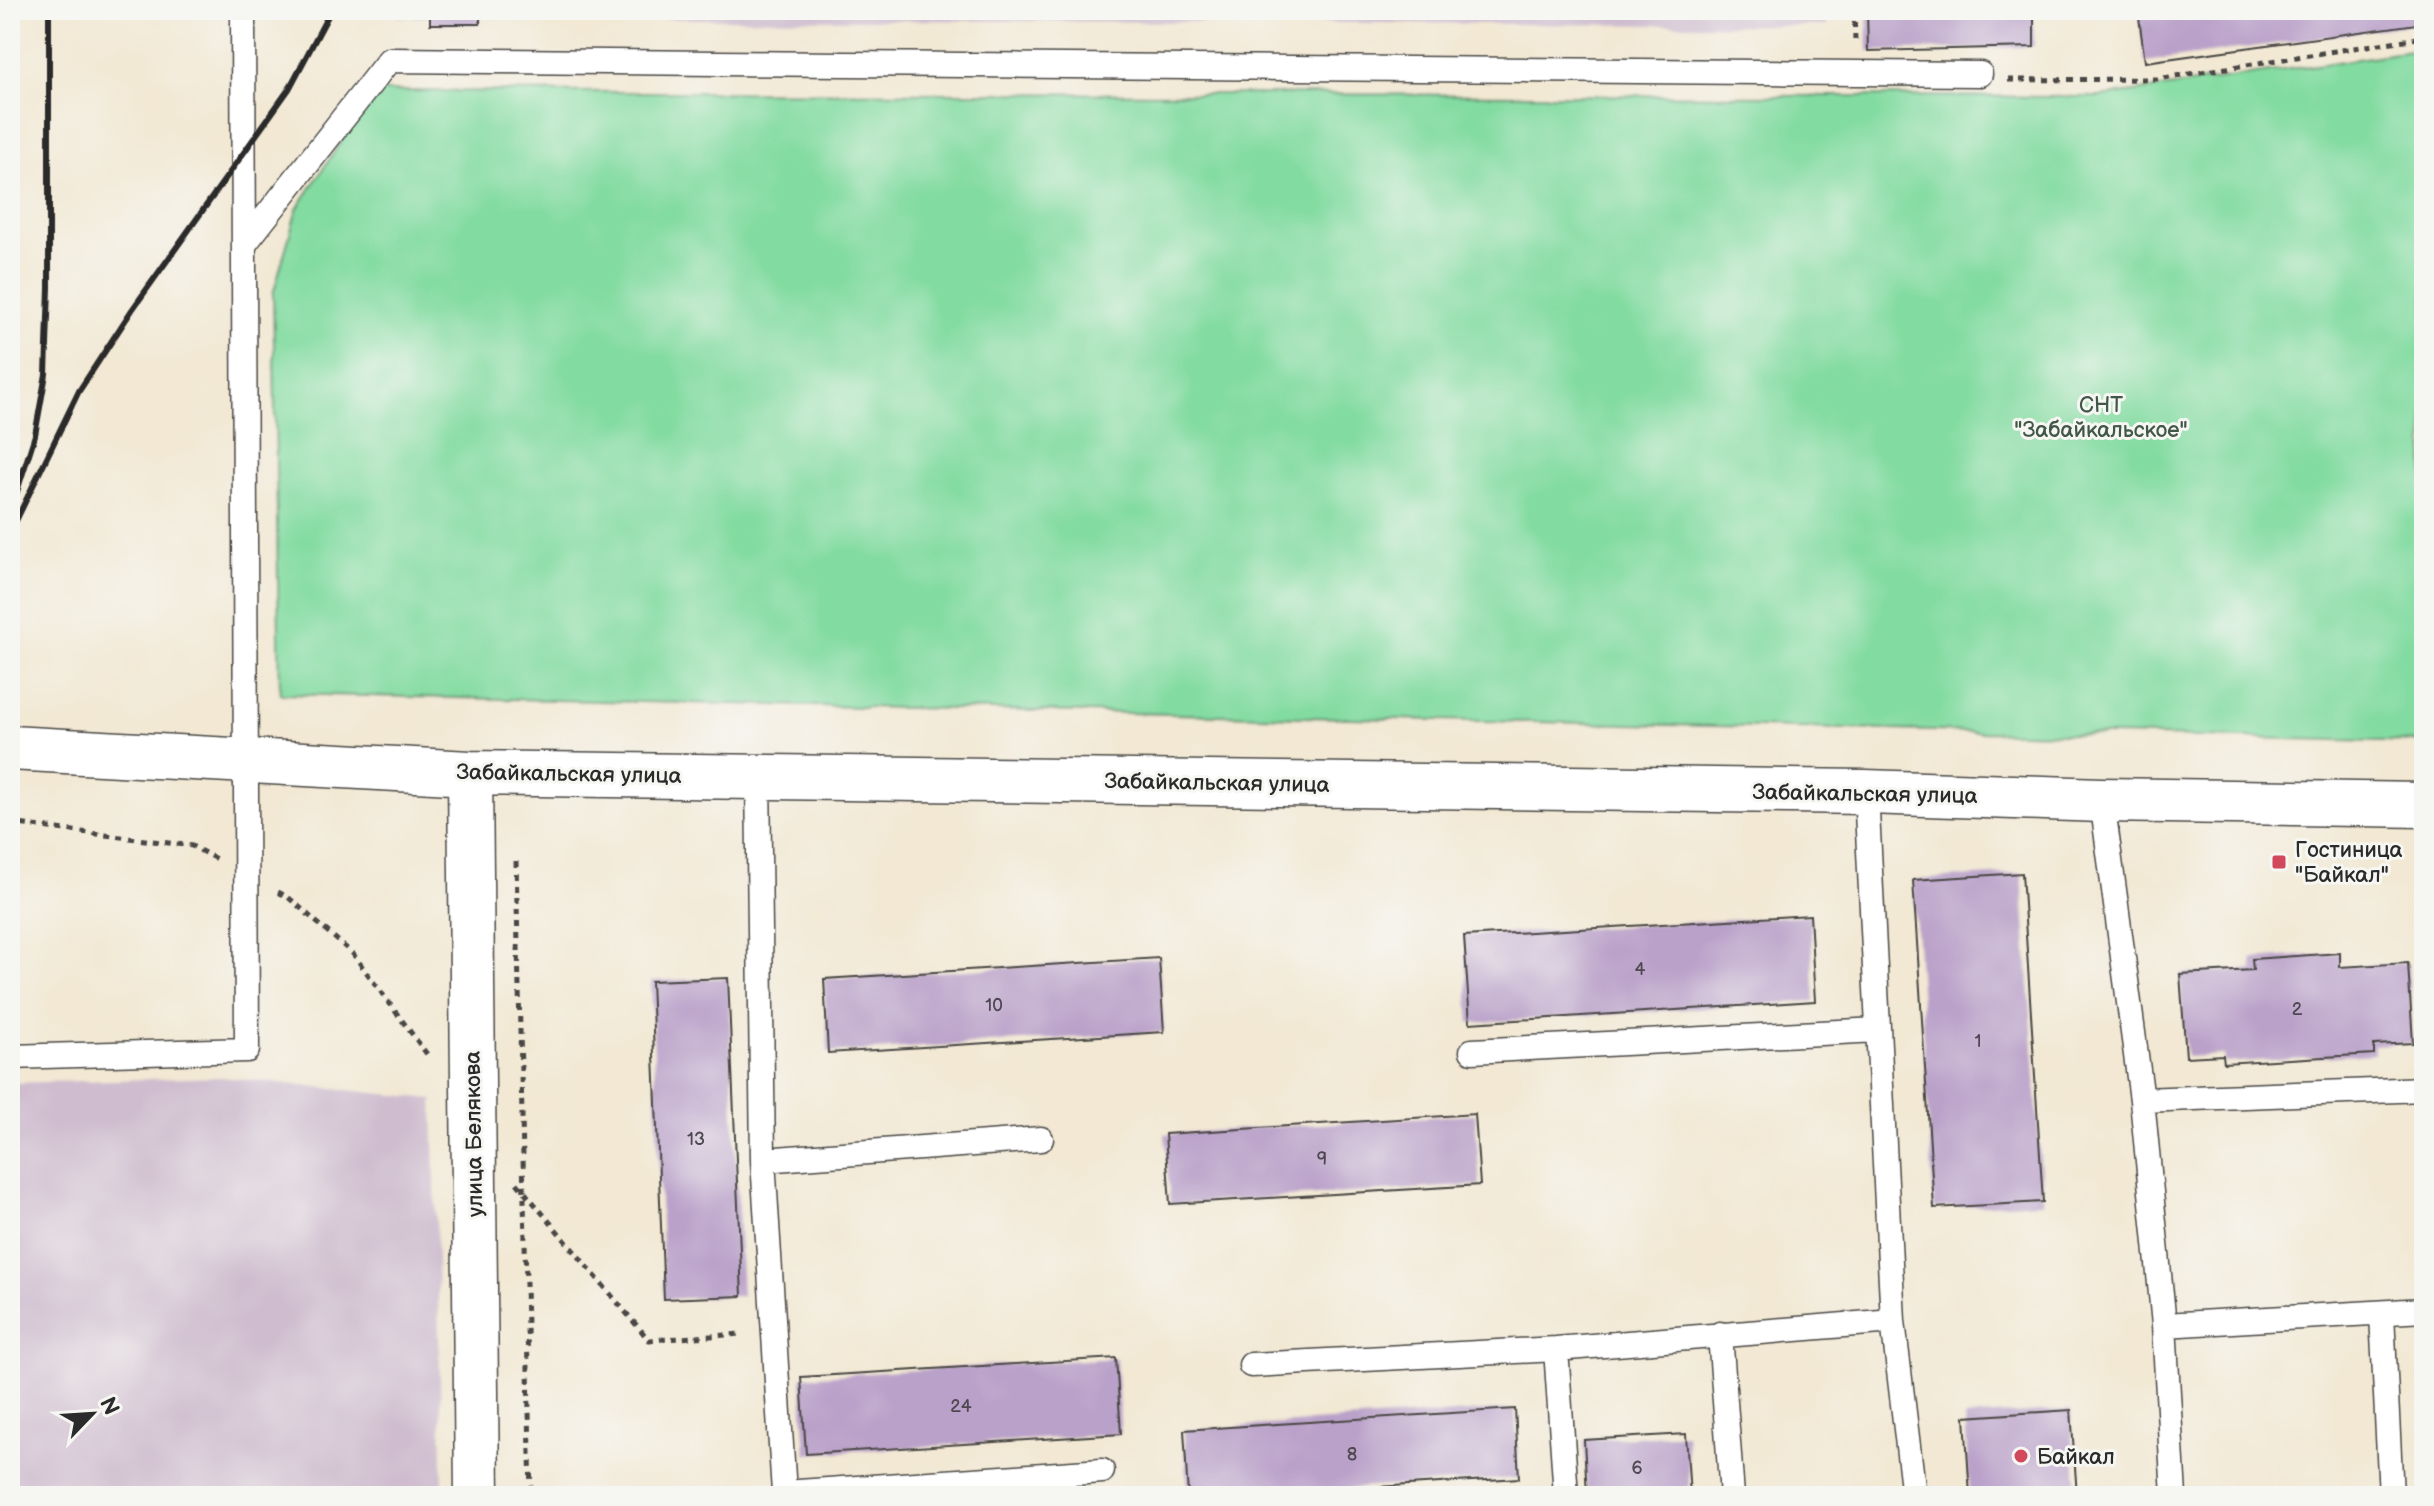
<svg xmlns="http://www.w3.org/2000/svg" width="2434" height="1506" font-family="'Balsamiq Sans',sans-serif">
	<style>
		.industrial { fill: #cfbdcf }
		.green { fill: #82dba0; stroke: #568366; stroke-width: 2 }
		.building { fill: #baa1c9 }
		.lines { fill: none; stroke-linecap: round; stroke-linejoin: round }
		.service-casing { stroke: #494744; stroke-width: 27 }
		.minor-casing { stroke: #494744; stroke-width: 47 }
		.path { stroke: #494744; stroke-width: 5; stroke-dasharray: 6 6; stroke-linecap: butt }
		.service { stroke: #fff; stroke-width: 24 }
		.minor { stroke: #fff; stroke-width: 44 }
		.rail { stroke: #2b2b2b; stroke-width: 6 }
		.poi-dot { fill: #d1495b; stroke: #f6f6f2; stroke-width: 3 }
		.labels { text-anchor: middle; stroke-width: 6; stroke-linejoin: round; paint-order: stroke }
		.number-label { font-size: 18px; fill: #4f4852 }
		.park-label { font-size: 22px; fill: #415748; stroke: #f6f6f2 }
		.street-label { font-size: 22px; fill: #2b2b2b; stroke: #f6f6f2 }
		.poi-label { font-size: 22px; fill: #2b2b2b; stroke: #f6f6f2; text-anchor: start }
	</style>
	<rect width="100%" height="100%" fill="#f6f6f2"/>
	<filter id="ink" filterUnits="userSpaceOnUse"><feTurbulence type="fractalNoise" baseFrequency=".0125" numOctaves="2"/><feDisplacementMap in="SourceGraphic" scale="16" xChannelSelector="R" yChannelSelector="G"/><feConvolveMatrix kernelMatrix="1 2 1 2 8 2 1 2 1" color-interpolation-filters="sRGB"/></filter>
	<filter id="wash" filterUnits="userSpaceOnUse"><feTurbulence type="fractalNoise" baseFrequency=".006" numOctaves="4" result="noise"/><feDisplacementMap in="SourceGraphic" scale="32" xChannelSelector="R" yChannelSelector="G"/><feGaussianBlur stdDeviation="1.8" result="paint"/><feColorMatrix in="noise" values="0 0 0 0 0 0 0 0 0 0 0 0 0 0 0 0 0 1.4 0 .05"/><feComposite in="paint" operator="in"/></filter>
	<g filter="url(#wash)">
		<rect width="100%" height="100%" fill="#f2e8d3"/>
		<!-- industrial -->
		<path class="industrial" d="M399 10H1827V26L399 17Z
			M10 52H22L10 132Z
			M221 1077 433 1099 443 1496H10V1083Z"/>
		<!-- green -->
		<path class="green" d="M2424 49V742L280 694 273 294 297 209 374 91 2100 97Z"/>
		<g id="blocks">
			<!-- building -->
			<path class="building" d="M430 10H480V24H430Z
				M1867 10H2034V47L1868 51Z
				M2138 10H2424V23L2145 62Z
				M2022 873 2043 1202 1934 1208 1913 880Z
				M1810 915 1815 1001 1470 1023 1464 936Z
				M2340 953V967L2408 963 2413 1043 2374 1045V1054L2224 1063 2223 1055 2186 1057 2180 974 2253 970 2252 959Z
				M1159 958 1164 1032 828 1053 824 979Z
				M728 978 742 1296 664 1299 651 981Z
				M1475 1114 1480 1185 1170 1204 1165 1134Z
				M1116 1358 1121 1434 806 1454 801 1377Z
				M1515 1409 1519 1478 1233 1496H1188L1184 1430Z
				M2071 1410 2077 1496H1970L1965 1417Z
				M1686 1434 1690 1496H1587L1584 1440Z"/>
		</g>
	</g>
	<g filter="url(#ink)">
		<use href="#blocks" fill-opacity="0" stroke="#494744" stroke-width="2"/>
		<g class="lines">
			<defs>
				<path id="service" d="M246 242 389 60 1980 74
					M758 775 763 1160 784 1493 1102 1471
					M2102 800 2142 1100 2164 1325 2424 1310
					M1472 1051 1878 1030
					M10 1057 247 1050 243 10
					M2142 1100 2424 1089
					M763 1160 1041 1139
					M2382 1314 2391 1496
					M1893 1321 1914 1496
					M2164 1325 2174 1496
					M1720 1334 1732 1496
					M1556 1349 1566 1496
					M1251 1365 1556 1349 1893 1321 1866 792"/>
				<path id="minor" d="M10 748 470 773 1866 792 2102 800 2424 805
					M470 773 477 1496"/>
			</defs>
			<!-- service casing -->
			<use href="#service" class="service-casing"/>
			<!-- minor casing -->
			<use href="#minor" class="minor-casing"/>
			<!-- path -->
			<path class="path" d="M1854 10 1855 41
				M2008 80 2157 79 2424 37
				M10 823 192 846 216 859
				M516 861 531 1496
				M278 892 288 897 353 954 429 1057
				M517 1183 649 1340 742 1334"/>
			<!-- service -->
			<use href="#service" class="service"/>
			<!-- minor -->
			<use href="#minor" class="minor"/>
			<!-- rail -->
			<path class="rail" d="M10 513 35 435 46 374 49 288V10
				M10 533 79 391 132 310 289 89 331 10"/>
		</g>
	</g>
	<!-- markers -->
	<g class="poi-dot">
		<rect x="2271" y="854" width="16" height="16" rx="4"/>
		<circle cx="2021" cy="1456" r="8"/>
	</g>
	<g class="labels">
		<!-- number labels -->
		<g class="number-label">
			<text x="1640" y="975">4</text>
			<text x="994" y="1011">10</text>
			<text x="2297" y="1015">2</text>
			<text x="1978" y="1047">1</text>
			<text x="696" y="1145">13</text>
			<text x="1322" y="1165">9</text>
			<text x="961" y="1412">24</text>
			<text x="1352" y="1460">8</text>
			<text x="1637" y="1474">6</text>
		</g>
		<!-- park labels -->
		<g class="park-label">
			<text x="2101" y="412">СНТ<tspan x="2101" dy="25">"Забайкальское"</tspan></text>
		</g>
		<!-- street labels -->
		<g class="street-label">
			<text transform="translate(569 773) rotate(1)" y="8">Забайкальская улица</text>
			<text transform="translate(1217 782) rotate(1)" y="8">Забайкальская улица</text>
			<text transform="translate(1865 793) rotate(1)" y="8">Забайкальская улица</text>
			<text transform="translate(473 1134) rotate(-91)" y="8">улица Белякова</text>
		</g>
		<!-- poi labels -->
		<g class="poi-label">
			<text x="2295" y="857">Гостиница<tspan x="2295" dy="25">"Байкал"</tspan></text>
			<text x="2037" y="1464">Байкал</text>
		</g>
	</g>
	<!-- margin -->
	<rect width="2434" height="1506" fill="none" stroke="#f6f6f2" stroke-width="40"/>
	<!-- north arrow -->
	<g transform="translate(92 1414) rotate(65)" stroke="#f6f6f2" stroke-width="6" paint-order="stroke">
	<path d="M0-6L14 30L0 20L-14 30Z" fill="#2b2b2b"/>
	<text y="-12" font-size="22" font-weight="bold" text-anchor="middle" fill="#2b2b2b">N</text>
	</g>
</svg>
